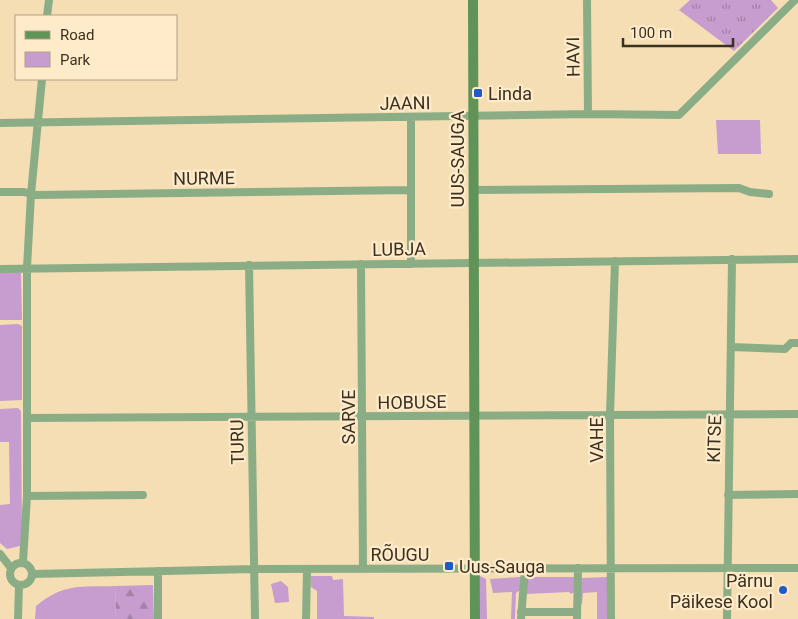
<svg xmlns="http://www.w3.org/2000/svg" width="798" height="619" viewBox="0 0 798 619" font-family="Roboto,sans-serif">
  <style>
    .green { fill: #c79cce }
    .forest { fill: url(#forest-firs) }
    .park { fill: url(#park-tufts) }
    .lines { fill: none; stroke-linecap: round; stroke-linejoin: round }
    .street { stroke: #8bad85; stroke-width: 8 }
    .secondary { stroke: #5f9358; stroke-width: 10 }
    .poi-dot { fill: #1f5ac7; stroke: #ffebca; stroke-width: 2 }
    .labels { text-anchor: middle; dominant-baseline: central; stroke-width: 4.5; stroke-linejoin: round; paint-order: stroke }
    .street-label { font-size: 18px; fill: #3a3121; stroke: #ffebca }
    .poi-label { font-size: 18px; fill: #3a3121; stroke: #ffebca; text-anchor: start }
  </style>
  <defs>
    <pattern id="forest-firs" width="22" height="20" patternUnits="userSpaceOnUse" patternTransform="scale(1.25)"><rect width="22" height="20" fill="#c79cce"/><path d="M5 1l3.5 6h-7zM16 11l3.5 6h-7z" fill="#a380a7"/></pattern>
    <pattern id="park-tufts" width="24" height="20" patternUnits="userSpaceOnUse" patternTransform="scale(1.25)"><rect width="24" height="20" fill="#c79cce"/><path d="M3 7l-1-3M5 7V3M7 7l1-3M15 17l-1-3M17 17v-4M19 17l1-3" fill="none" stroke="#a380a7"/></pattern>
  </defs>
  <rect width="100%" height="100%" fill="#f5deb4"/>
  <path class="green" d="M716,120H760L761,154H718Z
    M18,270L21,273L22,320H0V272Z
    M18,324L22,326V400L0,401V325Z
    M18,408L21,411L22,533L20,546L7,549L0,543V505L10,504L9,442H0V409Z
    M310,576H332L333,580L343,579L344,616L374,617V619H317V591L311,587Z
    M480,576L486,579L487,619H480Z
    M521,577L520,590L516,593L515,619H511L512,592L493,593L490,579Z
    M527,577H576V591L571,594L569,592L526,594Z
    M608,577V619H597V592L583,593L582,604H580L581,578Z
    M281,581L288,587L289,602L275,603L271,584Z
    M115,586L116,619H35L36,606C64,583 81,587 115,586Z"/>
  <path class="forest" d="M153,585L154,619H116L115,586Z"/>
  <path class="park" d="M690,0H771L778,8L734,51L679,10Z"/>
  <g class="lines">
    <path class="street" d="M587,0L588,114
      M47,16L49,0
      M411,118V264
      M0,123L588,114L679,115L795,0
      M473,190L739,188L750,192L769,194
      M0,192H24L35,195L410,190
      M361,264L363,569
      M249,265L255,619
      M0,269L798,259
      M732,347L785,349L791,343H798
      M27,418L798,414
      M728,495L798,494
      M27,496L143,495
      M0,554L11,568
      M23,562L27,496V268L31,194L42,79
      M10 574a11 11 0 1 1 22 0a11 11 0 1 1-22 0Z
      M33,574L254,569L798,568
      M521,612H577
      M18,619L19,585
      M158,619V571
      M306,619L307,569
      M521,619L525,568
      M577,619L578,568
      M611,619L610,415L615,261
      M727,619L732,259"/>
    <path class="secondary" d="M473,0L475,619"/>
  </g>
  <g class="poi-dot">
    <rect x="473" y="88" width="10" height="10" rx="2.5"/>
    <rect x="444" y="561" width="10" height="10" rx="2.5"/>
    <circle cx="783" cy="590" r="5"/>
  </g>
  <g class="labels">
    <g class="street-label">
      <text transform="translate(573 57) rotate(-91)">HAVI</text>
      <text transform="translate(405 103) rotate(-1)">JAANI</text>
      <text transform="translate(457 159) rotate(-90)">UUS-SAUGA</text>
      <text transform="translate(204 178) rotate(-1)">NURME</text>
      <text transform="translate(399 249) rotate(-1)">LUBJA</text>
      <text transform="translate(412 402) rotate(-1)">HOBUSE</text>
      <text transform="translate(348 417) rotate(-90)">SARVE</text>
      <text transform="translate(714 439) rotate(-88)">KITSE</text>
      <text transform="translate(596 440) rotate(-90)">VAHE</text>
      <text transform="translate(237 442) rotate(-91)">TURU</text>
      <text x="400" y="554">RÕUGU</text>
    </g>
    <g class="poi-label">
      <text x="488" y="93">Linda</text>
      <text x="459" y="566">Uus-Sauga</text>
      <text x="773" y="580" text-anchor="end">Pärnu<tspan x="773" dy="21">Päikese Kool</tspan></text>
    </g>
  </g>
  <rect x="15" y="15" width="162" height="65" fill="#ffebca" stroke="#b0a186"/>
  <rect x="25" y="31" width="25" height="8" fill="#5f9358" stroke="#b0a186"/>
  <text x="60" y="40" font-size="15" fill="#3a3121">Road</text>
  <rect x="25" y="52" width="25" height="15" fill="#c79cce" stroke="#b0a186"/>
  <text x="60" y="65" font-size="15" fill="#3a3121">Park</text>
  <path d="M623 38v8h110v-8" fill="none" stroke="#3a3121" stroke-width="2.5"/>
  <text x="630" y="38" font-size="15" fill="#3a3121" stroke="#ffebca" stroke-width="4" paint-order="stroke">100 m</text>
</svg>
